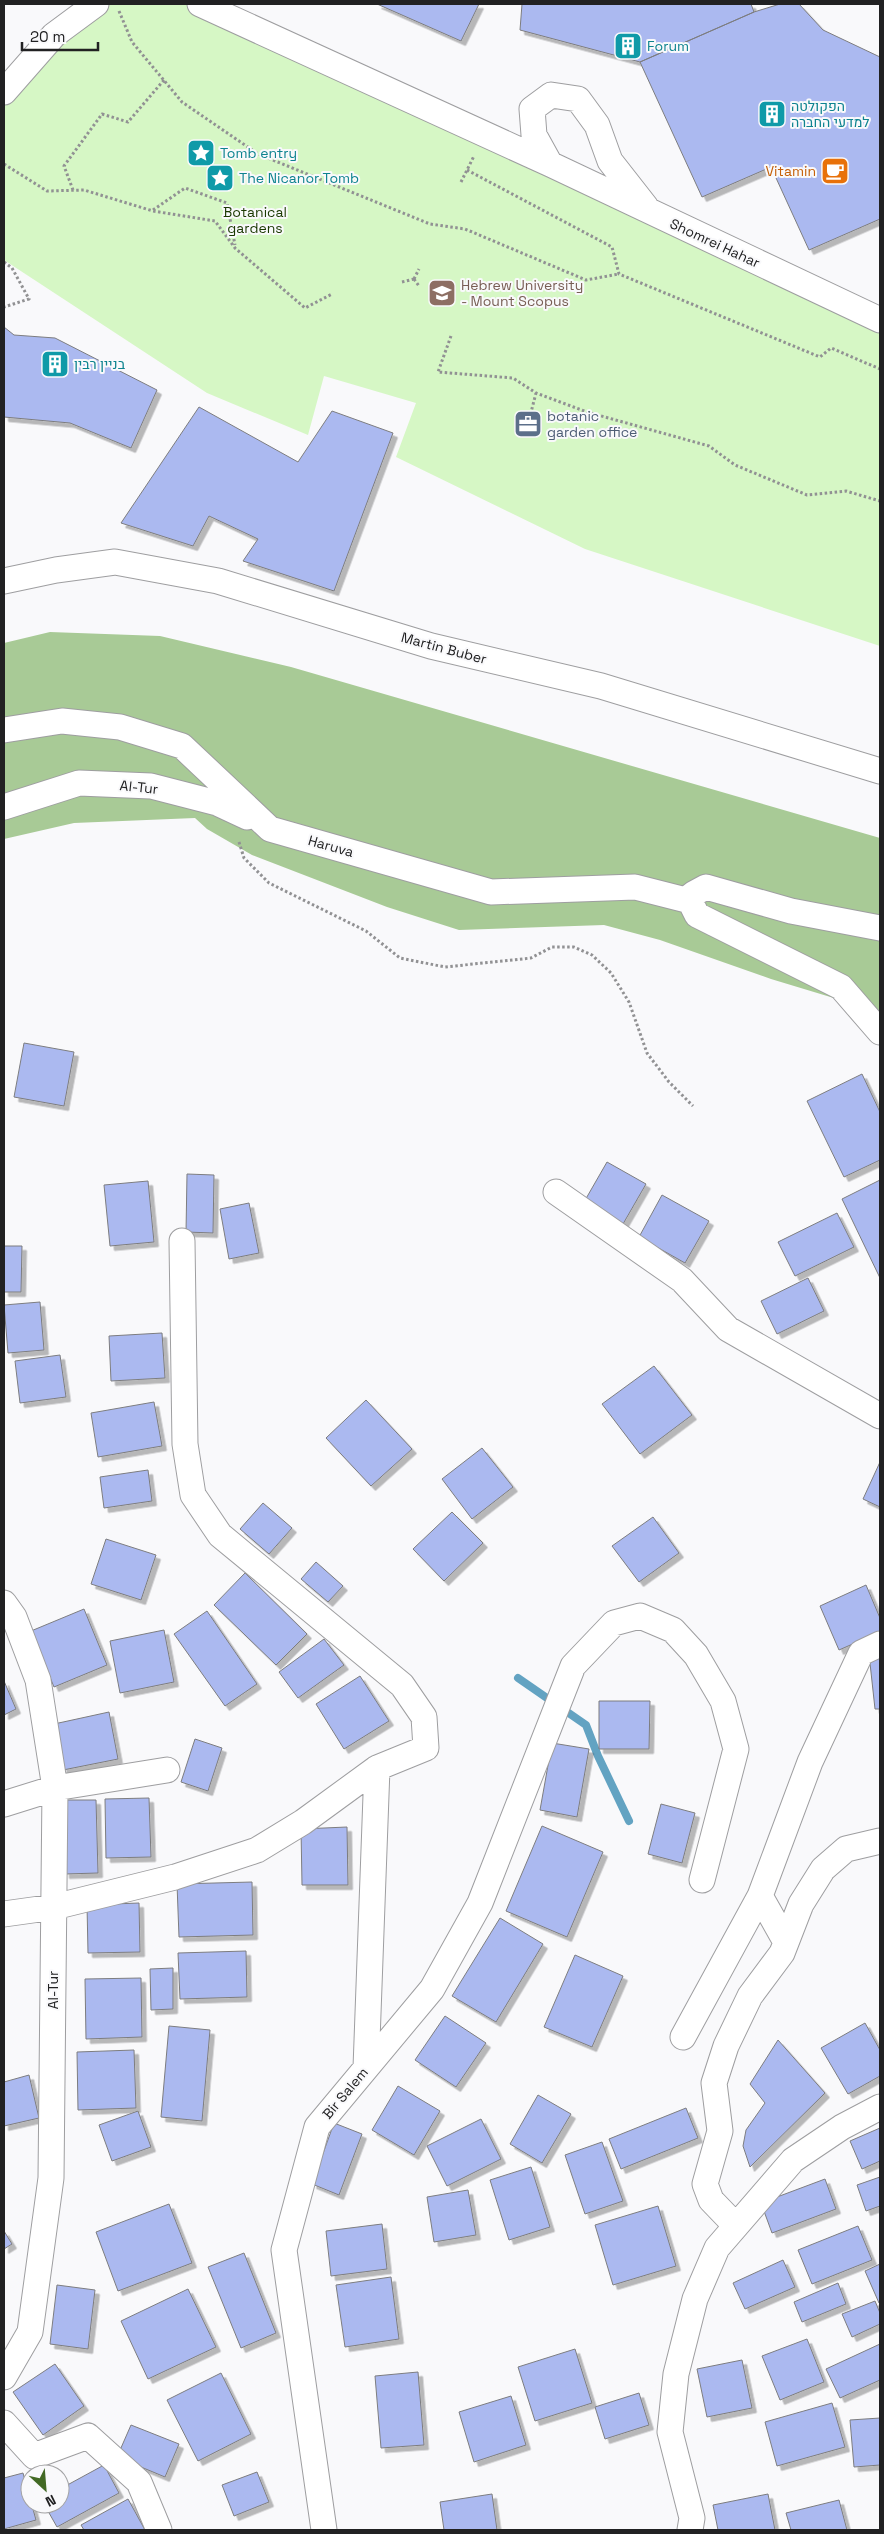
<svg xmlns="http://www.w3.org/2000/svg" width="884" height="2534" viewBox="0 0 884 2534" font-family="'Space Grotesk',Heebo,sans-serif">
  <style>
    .green { fill: #d6f7c5 }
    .forest { fill: #a8ca96 }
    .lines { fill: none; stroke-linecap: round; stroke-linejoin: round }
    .stream { stroke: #63a3c2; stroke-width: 8 }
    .building { fill: #abb9f0; stroke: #7d7d7f; filter: url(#shadow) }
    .minor-casing { stroke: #9e9ea0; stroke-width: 27 }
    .path { stroke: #919193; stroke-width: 3; stroke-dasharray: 2.5 2.5; stroke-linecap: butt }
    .minor { stroke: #fff; stroke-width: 25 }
    .labels { text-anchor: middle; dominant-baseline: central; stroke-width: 4; stroke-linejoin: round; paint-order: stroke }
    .culture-label { font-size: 14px; fill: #0d838f; stroke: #f9f9fb; text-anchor: start }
    .food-label { font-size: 14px; fill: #c56008; stroke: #f9f9fb; text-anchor: end }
    .park-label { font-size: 14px; fill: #1b3902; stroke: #f9f9fb }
    .street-label { font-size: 14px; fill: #212122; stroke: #f9f9fb }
    .education-label { font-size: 14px; fill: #785e54; stroke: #f9f9fb; text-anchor: start }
    .service-label { font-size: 14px; fill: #4e5e75; stroke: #f9f9fb; text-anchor: start }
  </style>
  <defs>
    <filter id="shadow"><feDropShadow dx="4.5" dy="4.5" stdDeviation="0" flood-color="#0004"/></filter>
  </defs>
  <rect width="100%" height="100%" fill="#f9f9fb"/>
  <path class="green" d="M98,4H196L880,326V646L585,549L396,457L416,403L324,376L308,435L207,393L4,260V93Z"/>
  <path class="forest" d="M50,632L160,636L291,667L880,838V1012L771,979L660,940L604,925L459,930L387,907L252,855L207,829L195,818L74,823L4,839V643Z"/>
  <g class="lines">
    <path class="stream" d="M518,1678L586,1725L598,1756L629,1821"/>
  </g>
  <path class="building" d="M377,4H479L461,41Z
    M522,4H751L754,12L640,62L520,30Z
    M780,4H799L823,30L880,57V219L809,250L771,167L702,197L640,62L754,12Z
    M4,327L14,335L55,338L157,390L131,448L70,423L4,417Z
    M199,407L298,462L332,411L393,433L334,591L243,561L258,539L209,516L193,546L121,523Z
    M24,1043L74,1052L64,1106L14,1097Z
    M862,1074L880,1112V1160L844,1177L807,1101Z
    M607,1162L646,1184L623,1224L584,1202Z
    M187,1174L214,1175L213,1233L186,1232Z
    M880,1180V1278L842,1199Z
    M148,1181L154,1242L110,1246L104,1185Z
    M662,1195L709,1221L685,1263L639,1237Z
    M249,1203L259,1253L229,1259L220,1209Z
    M837,1213L854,1247L795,1276L778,1242Z
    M4,1246H22L21,1292H4Z
    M808,1278L824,1311L777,1334L761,1301Z
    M40,1302L44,1350L8,1353L4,1305Z
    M162,1333L165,1378L111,1381L109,1336Z
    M60,1355L66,1397L20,1403L15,1361Z
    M654,1366L692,1415L640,1454L602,1404Z
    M366,1400L412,1449L371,1486L326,1438Z
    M154,1402L162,1446L98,1457L91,1413Z
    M482,1448L513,1487L472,1519L442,1479Z
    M880,1462V1507L863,1499Z
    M148,1470L152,1501L104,1508L100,1477Z
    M263,1503L292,1528L269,1554L240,1529Z
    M452,1512L483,1543L444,1581L413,1549Z
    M653,1517L679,1553L639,1582L612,1546Z
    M106,1539L156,1555L141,1600L91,1584Z
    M316,1562L343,1586L328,1602L301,1579Z
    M245,1573L307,1634L276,1665L214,1605Z
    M866,1585L880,1618V1632L839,1650L820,1606Z
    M84,1609L107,1665L54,1687L31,1631Z
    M207,1611L257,1684L225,1706L174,1634Z
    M164,1630L174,1682L120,1693L110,1641Z
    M324,1639L344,1665L298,1698L279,1672Z
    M880,1653V1709H875L869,1654Z
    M360,1676L389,1721L344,1749L316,1704Z
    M4,1681L16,1709L4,1715Z
    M599,1701H650L649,1749H599Z
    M109,1712L118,1759L63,1770L54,1724Z
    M195,1739L222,1748L208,1791L181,1782Z
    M552,1743L589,1749L577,1817L540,1810Z
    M149,1798L151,1857L106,1858L105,1799Z
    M63,1800H96L98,1873L65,1874Z
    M661,1804L695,1813L682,1863L648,1854Z
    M542,1826L603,1852L567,1937L506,1911Z
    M347,1827L348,1885H302L301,1829Z
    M252,1882L253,1935L179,1937L177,1884Z
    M139,1903L140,1952L88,1953L87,1905Z
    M500,1918L543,1944L496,2022L452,1996Z
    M246,1951L247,1997L180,1999L178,1953Z
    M575,1955L623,1976L592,2047L544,2027Z
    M173,1968V2009L151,2010L150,1969Z
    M141,1978L142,2037L86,2039L85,1979Z
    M445,2016L486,2043L456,2087L415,2060Z
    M865,2023L880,2050V2076L848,2094L821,2048Z
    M169,2026L210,2030L202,2121L161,2117Z
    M778,2040L825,2093L750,2167L743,2146L746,2130L765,2103L750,2084Z
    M134,2050L136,2108L78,2110L77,2052Z
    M29,2075L39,2118L4,2126V2082Z
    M398,2086L440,2111L414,2155L372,2130Z
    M538,2095L571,2114L542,2163L510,2144Z
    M686,2108L698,2138L621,2169L609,2139Z
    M138,2111L151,2147L112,2161L99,2125Z
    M481,2119L501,2159L447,2186L427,2146Z
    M334,2123L362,2134L339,2195L312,2184Z
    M880,2128V2161L862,2169L850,2141Z
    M602,2142L623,2201L585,2214L565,2155Z
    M531,2167L550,2227L509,2240L490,2180Z
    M880,2177V2206L866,2211L857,2185Z
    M825,2179L836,2209L772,2233L761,2203Z
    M468,2190L476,2235L434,2242L427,2197Z
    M169,2204L192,2263L118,2291L96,2232Z
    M658,2206L676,2266L613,2285L595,2225Z
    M382,2224L387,2269L331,2276L326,2231Z
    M858,2226L872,2260L812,2284L798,2250Z
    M4,2231L12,2244L4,2249Z
    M244,2253L276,2333L241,2348L208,2267Z
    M783,2260L795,2287L745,2309L733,2283Z
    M880,2264V2303H879L865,2271Z
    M391,2277L399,2339L345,2347L336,2285Z
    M838,2283L846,2304L802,2322L794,2302Z
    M57,2285L95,2290L88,2349L50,2344Z
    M188,2289L216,2347L148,2379L121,2321Z
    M875,2301L880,2313V2324L852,2337L842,2314Z
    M807,2339L824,2382L780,2400L762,2356Z
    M880,2344V2380L840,2398L826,2369Z
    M575,2349L592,2403L535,2421L518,2367Z
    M742,2360L752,2408L707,2417L697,2369Z
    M55,2364L84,2406L43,2435L13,2392Z
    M418,2372L424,2445L381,2448L375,2376Z
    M221,2373L251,2434L198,2461L167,2400Z
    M639,2393L649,2425L605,2439L595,2407Z
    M511,2396L526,2445L474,2462L459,2412Z
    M832,2403L845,2447L777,2466L765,2422Z
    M880,2418V2465L854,2467L850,2420Z
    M131,2425L179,2444L165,2477L117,2457Z
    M104,2465L119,2493L57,2527L44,2504H60V2489Z
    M257,2472L269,2502L234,2516L222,2485Z
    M23,2473L36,2520L4,2529V2478Z
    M492,2494L497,2530H444L440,2502Z
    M768,2494L775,2530H718L713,2505Z
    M128,2499L145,2530H84L81,2525Z
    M839,2500L847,2530H791L786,2513Z"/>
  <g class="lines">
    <defs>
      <path id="minor" d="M200,4L550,164L880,320
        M4,92L54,35L96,4
        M550,164L534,135L532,109L551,95L578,99L597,125L610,161L646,207
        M4,581L56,570L115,562L218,581L431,646L601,686L880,771
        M4,730L62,721L120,727L182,746L270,829L491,892L635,887L690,901
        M4,807L79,783L151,786L217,803L247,817
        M880,928L791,911L706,887L693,894L690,901L697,915L841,987L880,1032
        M556,1192L682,1280L728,1329L880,1416
        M182,1241L185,1444L193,1495L220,1535L402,1685L424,1717L426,1748L377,1768L366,2068
        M4,1603L14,1617L38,1680L55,1788L51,2178L30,2332L4,2377
        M4,1804L55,1788L167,1770
        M4,1914L54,1907L175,1877L257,1850L303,1822L377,1768
        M786,1942L760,1896L810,1762L861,1653L880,1644
        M683,2037L760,1896
        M736,2226L711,2200L705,2184L720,2131L714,2083L726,2046L750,1996L782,1953L801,1904L823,1869L846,1849L880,1841
        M4,2423L34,2456L88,2436L139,2482L159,2530
        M324,2530L284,2250L317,2127L432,1989L480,1903L573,1666L614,1623L640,1616L673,1630L696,1655L723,1701L736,1749L702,1880
        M690,2530L692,2518L670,2432L676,2374L695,2299L717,2248L793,2160L842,2127L880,2107"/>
    </defs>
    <use href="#minor" class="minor-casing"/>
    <path class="path" d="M119,11L132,42L182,102L258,154L430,224L465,229L586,280L619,274
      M4,164L47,191L84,190L153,211L215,221L235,248L305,308L332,294
      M467,170L612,247L619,274L820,357L831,348L880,369
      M461,182L474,156
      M73,190L64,166L102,114L128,122L164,80
      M153,210L185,188L227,203L235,245
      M4,262L12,268L29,299L4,307
      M414,279L419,269
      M414,279L419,286
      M402,282L414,279
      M451,336L438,372L513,378L536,393L587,412L709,446L735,465L807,495L846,491L880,501
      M528,424L536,393
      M239,842L244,858L269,883L366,931L400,958L445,967L531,958L552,947H574L592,955L611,973L629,1002L647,1053L669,1082L693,1106"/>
    <use href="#minor" class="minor"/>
  </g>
  <defs>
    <symbol id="building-square" viewBox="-11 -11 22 22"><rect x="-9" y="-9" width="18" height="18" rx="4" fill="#0f9aa8" stroke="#f9f9fb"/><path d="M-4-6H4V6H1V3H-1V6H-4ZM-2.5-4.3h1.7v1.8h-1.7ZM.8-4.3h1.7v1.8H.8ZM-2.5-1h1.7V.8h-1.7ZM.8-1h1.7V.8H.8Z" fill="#fff"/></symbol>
    <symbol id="sight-square" viewBox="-11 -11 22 22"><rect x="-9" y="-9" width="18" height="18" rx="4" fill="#0f9aa8" stroke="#f9f9fb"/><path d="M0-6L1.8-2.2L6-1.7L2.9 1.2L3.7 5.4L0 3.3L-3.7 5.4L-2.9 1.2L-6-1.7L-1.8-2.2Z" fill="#fff"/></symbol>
    <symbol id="cafe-square" viewBox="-11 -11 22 22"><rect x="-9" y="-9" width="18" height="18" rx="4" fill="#e8710a" stroke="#f9f9fb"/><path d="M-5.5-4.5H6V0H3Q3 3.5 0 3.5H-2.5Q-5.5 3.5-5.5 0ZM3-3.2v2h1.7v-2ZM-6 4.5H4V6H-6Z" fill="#fff"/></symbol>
    <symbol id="university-square" viewBox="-11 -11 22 22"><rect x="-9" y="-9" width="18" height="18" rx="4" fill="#8d6e63" stroke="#f9f9fb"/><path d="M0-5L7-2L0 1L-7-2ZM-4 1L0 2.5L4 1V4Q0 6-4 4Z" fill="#fff"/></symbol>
    <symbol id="office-square" viewBox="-11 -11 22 22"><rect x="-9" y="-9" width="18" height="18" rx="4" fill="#5c6f8a" stroke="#f9f9fb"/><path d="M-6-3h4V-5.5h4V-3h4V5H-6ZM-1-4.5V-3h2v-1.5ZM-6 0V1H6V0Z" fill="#fff"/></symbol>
  </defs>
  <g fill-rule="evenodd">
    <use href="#building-square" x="612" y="30" width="32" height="32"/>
    <use href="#building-square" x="756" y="98" width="32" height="32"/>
    <use href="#sight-square" x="185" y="137" width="32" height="32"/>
    <use href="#cafe-square" x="819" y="155" width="32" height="32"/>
    <use href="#sight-square" x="204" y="162" width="32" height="32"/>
    <use href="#university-square" x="426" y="277" width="32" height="32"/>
    <use href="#building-square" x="39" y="348" width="32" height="32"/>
    <use href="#office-square" x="512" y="408" width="32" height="32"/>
  </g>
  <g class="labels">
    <g class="culture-label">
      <text x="647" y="46">Forum</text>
      <text x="791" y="106">הפקולטה<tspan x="791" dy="16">למדעי החברה</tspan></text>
      <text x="220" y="153">Tomb entry</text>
      <text x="239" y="178">The Nicanor Tomb</text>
      <text x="74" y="364">בניין רבין</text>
    </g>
    <g class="food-label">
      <text x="816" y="171">Vitamin</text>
    </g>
    <g class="park-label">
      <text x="255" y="212">Botanical<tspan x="255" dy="16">gardens</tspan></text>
    </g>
    <g class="street-label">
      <text transform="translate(715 243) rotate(25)">Shomrei Hahar</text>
      <text transform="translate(444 648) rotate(15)">Martin Buber</text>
      <text transform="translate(139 787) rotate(6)">Al-Tur</text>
      <text transform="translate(331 846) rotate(16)">Haruva</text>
      <text transform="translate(53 1990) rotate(-90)">Al-Tur</text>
      <text transform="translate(345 2093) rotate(-50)">Bir Salem</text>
    </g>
    <g class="education-label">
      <text x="461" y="285">Hebrew University<tspan x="461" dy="16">- Mount Scopus</tspan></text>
    </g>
    <g class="service-label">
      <text x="547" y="416">botanic<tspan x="547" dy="16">garden office</tspan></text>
    </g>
  </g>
  <rect width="884" height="2534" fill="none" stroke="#212122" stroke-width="10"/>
  <g transform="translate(45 2489) rotate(154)"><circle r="24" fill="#f9f9fb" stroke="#a3a3a4"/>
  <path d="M0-4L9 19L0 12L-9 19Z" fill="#426924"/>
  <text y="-8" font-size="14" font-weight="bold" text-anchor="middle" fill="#212122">N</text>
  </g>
  <path d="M22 42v8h76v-8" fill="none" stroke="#212122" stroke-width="2.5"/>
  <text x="30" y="42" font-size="15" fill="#212122" stroke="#f9f9fb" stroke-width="4" paint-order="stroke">20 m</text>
</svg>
